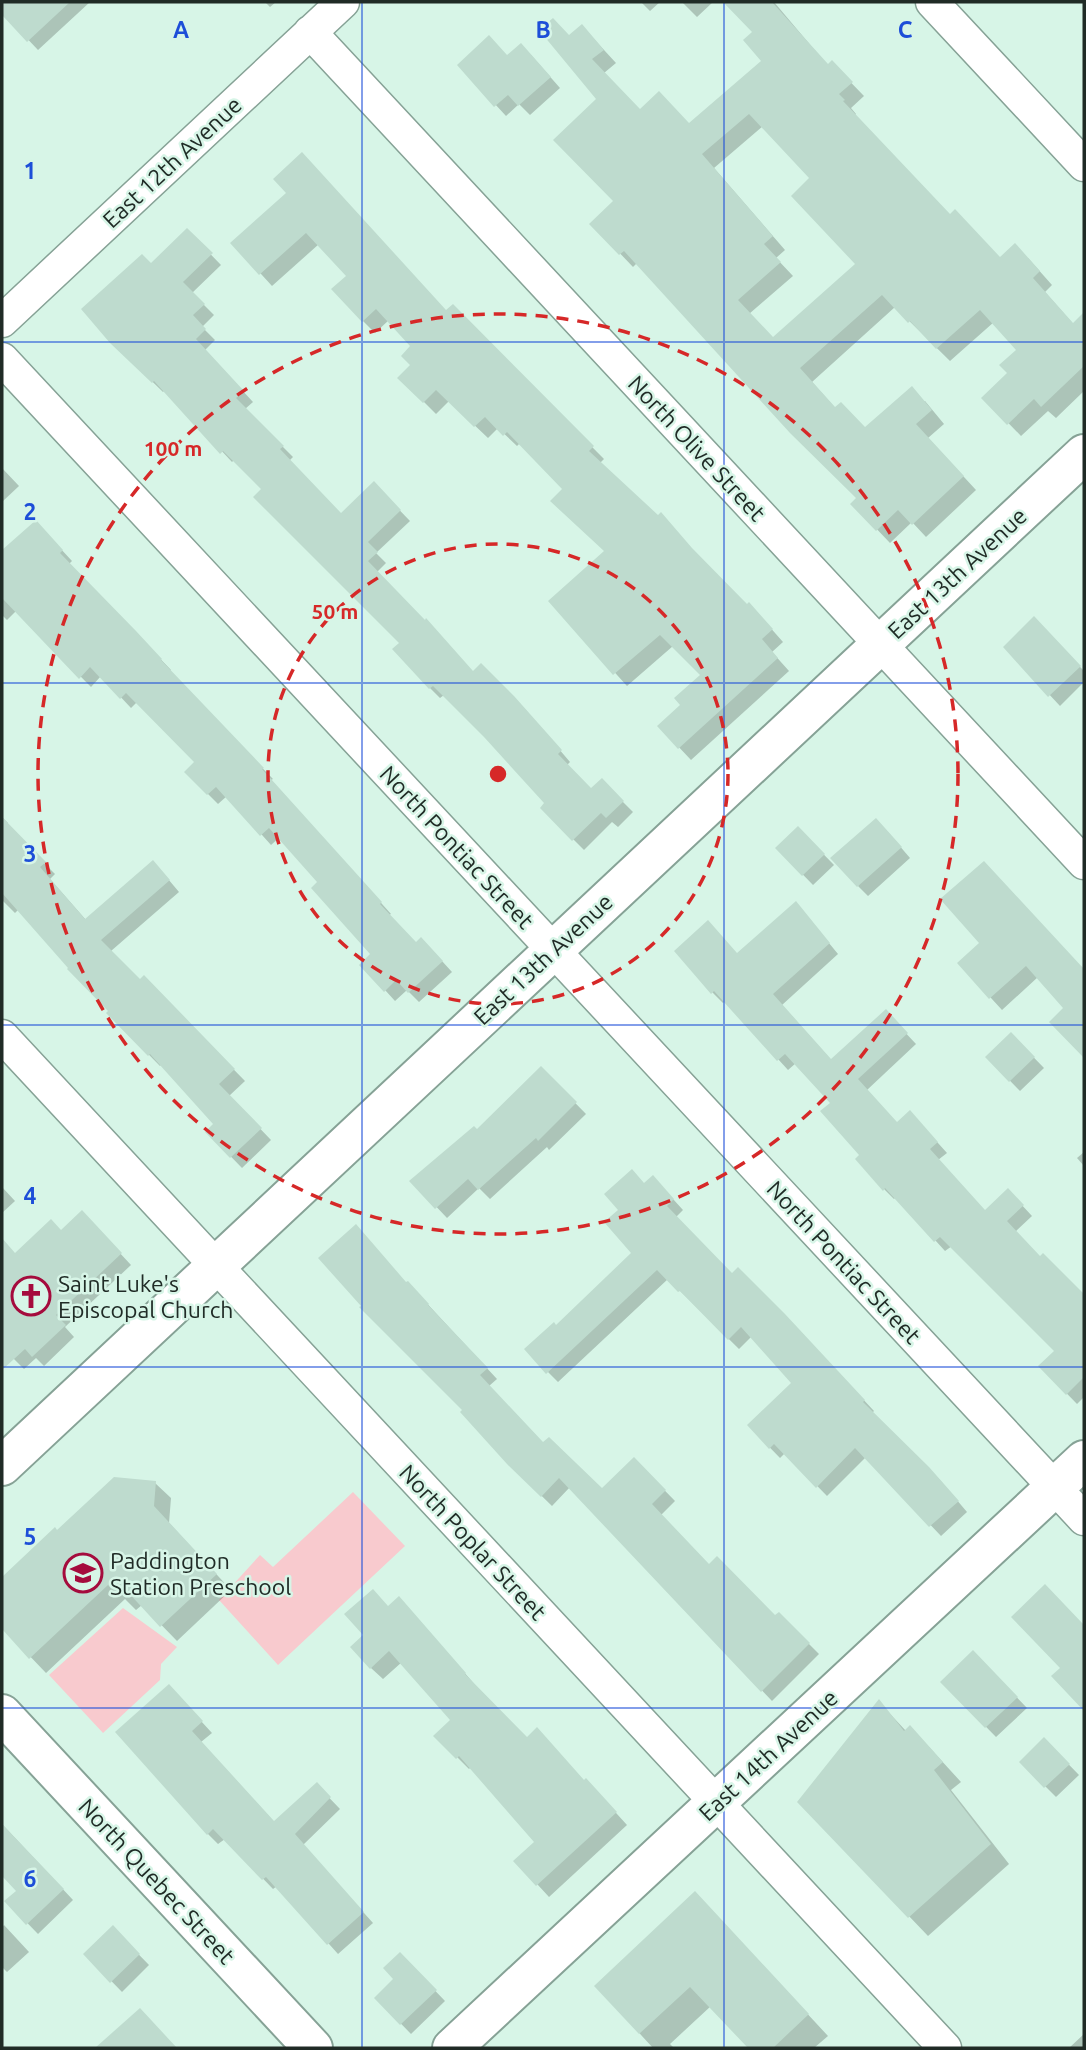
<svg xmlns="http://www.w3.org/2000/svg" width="1086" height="2050" viewBox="0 0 1086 2050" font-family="Ubuntu,sans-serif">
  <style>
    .green { fill: #f8cace }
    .shadow { fill: #0003; fill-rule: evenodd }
    .building { fill: #bedbce; fill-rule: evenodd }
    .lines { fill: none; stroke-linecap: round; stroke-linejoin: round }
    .minor-casing { stroke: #86a296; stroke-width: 35 }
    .major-casing { stroke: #86a296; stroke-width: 42 }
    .minor { stroke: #fff; stroke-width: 32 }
    .major { stroke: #fff; stroke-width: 38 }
    .grid { fill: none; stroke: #1d4ed8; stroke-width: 2; stroke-opacity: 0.55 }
    .ring { fill: none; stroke: #d62828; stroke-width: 3.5; stroke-dasharray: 12 9 }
    .labels { text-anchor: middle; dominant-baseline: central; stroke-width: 5; stroke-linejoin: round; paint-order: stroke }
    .street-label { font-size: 23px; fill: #202b26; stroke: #d7f5e7 }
    .poi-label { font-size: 23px; fill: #202b26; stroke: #d7f5e7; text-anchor: start }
    .grid-label { font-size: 23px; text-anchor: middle; font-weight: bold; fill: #1d4ed8; stroke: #d7f5e7; stroke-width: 5; stroke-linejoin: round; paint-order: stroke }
    .centre { fill: #d62828; stroke: #d7f5e7; stroke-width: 3.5 }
    .ring-label { font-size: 21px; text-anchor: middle; font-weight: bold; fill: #d62828; stroke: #d7f5e7; stroke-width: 5; stroke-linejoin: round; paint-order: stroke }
  </style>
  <rect width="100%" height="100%" fill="#d7f5e7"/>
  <path class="green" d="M353,1492L405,1546L278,1665L219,1600L260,1555L273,1567Z
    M123,1608L177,1647L161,1664L160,1680L103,1733L49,1675Z"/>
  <path class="shadow" d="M2,2H90L38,50L2,12Z
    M265,2H276L270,7Z
    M641,2H660L650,11Z
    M682,2H713L697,17Z
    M725,2H774L828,66L832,63L864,96L851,108L856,114L855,115L950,216L1000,259L1028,258L1052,285L1045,292L1074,325L1076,323L1084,331V391L1056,418L1048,411L1021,436L984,398L1009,373L1018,350L994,322L950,361L895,307L812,382L836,409L865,429L925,401L944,424L928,438L976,490L926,537L912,522L890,543L853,504L858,498L637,263L633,267L592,224L616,201L582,26L616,63L604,73L640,111L689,125L764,61L755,32ZM763,126L812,178L857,264L773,339L749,314L793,276L776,258L785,250L714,168Z
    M531,55L560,88L530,115L519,104L506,116L459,65Z
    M289,193L447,312L453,307L604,459L600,463L704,562L747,607L761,617L783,642L772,652L789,671L691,760L659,726L682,705L702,675L673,646L627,686L550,601L606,551L564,489L520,443L517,446L498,428L488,438L449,401L436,414L400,378L413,365L412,346L389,320L375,333L363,321L349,276L319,244L272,286L233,243Z
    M187,230L221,265L192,293L214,315L202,327L215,340L205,350L253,402L245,409L293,457L289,461L341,516L384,494L410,521L376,553L386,563L377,572L473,673L524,708L570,762L567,765L591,791L602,781L633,812L618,827L612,822L584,850L542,808L547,803L487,737L444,695L440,698L430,688L401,643L264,490L234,460L232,462L165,390L163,392L123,353L152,265Z
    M2,468L19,486L2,502Z
    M36,522L72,561L68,565L146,644L171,670L169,672L273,779L271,780L391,914L389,915L416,944L431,949L452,972L419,1002L407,990L395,1001L385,990L373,954L319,883L280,837L271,845L227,796L218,804L186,772L197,762L137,702L131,708L101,676L91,687L16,611L7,620L2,615V553Z
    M1034,619L1084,671V682L1060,706L1005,647Z
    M2,817L8,823L6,825L55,874L50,879L86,920L163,873L179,892L111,951L140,982L144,978L245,1081L229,1096L271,1140L242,1168L207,1132L216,1124L162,1064L160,1066L108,1013L111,1011L19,909L15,913L2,900Z
    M798,828L834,865L813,885L777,848Z
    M886,830L910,858L868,896L858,886Z
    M996,875L1084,971V1056L1051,1022L1066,1008L1038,977L1002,1010L959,963L981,943Z
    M796,903L838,954L782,1005L832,1061L886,1012L916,1044L867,1090L897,1124L920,1123L947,1153L938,1160L985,1212L1008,1190L1032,1216L1015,1232L1084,1301V1397L1077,1404L1040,1366L1056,1351L952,1246L945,1251L896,1197L894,1199L884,1189L832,1103L796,1063L788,1070L725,1001L723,1003L713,993L676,952L737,954Z
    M1011,1034L1044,1068L1020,1091L987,1057Z
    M541,1068L586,1114L549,1150L547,1147L490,1199L479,1188L447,1218L412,1181L477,1131Z
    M1084,1152V1166L1077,1158Z
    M645,1185L663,1188L683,1210L676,1217L732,1275L795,1326L874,1411L872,1413L939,1479L967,1512L941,1536L866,1457L827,1496L785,1453L780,1458L749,1426L793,1383L752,1336L739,1349L668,1279L558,1382L548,1372L556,1327L633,1253Z
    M2,1187L15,1201L2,1213Z
    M92,1223L131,1265L65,1327L74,1337L44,1366L36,1358L24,1369L10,1355L2,1363V1240L16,1255L61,1232Z
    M408,1283L497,1379L489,1386L544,1444L602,1490L634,1459L675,1501L661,1515L709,1566L775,1618L779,1614L819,1654L772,1701L570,1487L552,1506L508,1463L464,1410Z
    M155,1483L171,1498L169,1523L231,1590L177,1641L142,1605L136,1610L125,1599L46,1673L2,1627V1579L55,1530L57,1532Z
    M388,1608L410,1610L476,1686L527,1739L597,1792L627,1825L549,1897L516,1861L536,1842L471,1767L469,1769L436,1736L452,1720L402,1662L383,1679L371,1668Z
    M973,1652L1027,1708L996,1737L942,1682Z
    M179,1697L212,1733L201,1742L275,1823L316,1784L340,1809L303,1845L373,1923L338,1954L277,1886L273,1889L225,1839L218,1844L208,1834L118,1732Z
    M879,1702L906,1731L929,1747L961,1782L951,1790L1009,1864L928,1936L799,1801Z
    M1044,1739L1079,1775L1056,1797L1021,1762Z
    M2,1824L73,1900L38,1934L7,1902L18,1891L2,1874Z
    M715,1914L828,2036L814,2048H750L711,2006L670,2044L674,2048H653L596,1986Z
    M4,1925L29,1952L7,1972L2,1967V1928Z
    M113,1928L149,1965L122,1992L85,1954Z
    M400,1954L445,2001L411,2034L376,1998L395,1979Z
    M1084,2034V2048H1069Z"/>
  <path class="building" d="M2,2H70L27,42L2,15Z
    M723,2H772L828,64L832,60L853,82L839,94L845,100L843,101L950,214L955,209L1000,257L1015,243L1040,271L1033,278L1073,323L1084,312V366L1041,407L1034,399L1007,425L981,398L1007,373L999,365L1016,350L980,310L936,349L910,321L908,323L882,295L800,368L835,407L841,402L865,427L912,386L932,410L916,424L964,476L912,525L898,510L876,531L850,504L856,498L790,433L624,251L619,255L589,224L613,201L553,140L596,99L539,30L553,18L569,35L582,24L604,50L592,59L640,109L659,91L689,123L761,61L743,40L752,32ZM749,114L809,178L791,196L855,264L773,337L738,300L781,262L764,244L773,236L702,154Z
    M489,35L507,55L521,43L551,77L518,106L508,95L494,107L457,65Z
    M302,152L446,310L453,304L594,446L589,451L658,515L661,512L692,548L747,604L749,602L773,629L762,639L778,658L678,749L657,726L680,705L674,698L700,675L660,635L613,675L548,601L604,551L550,501L562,489L507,432L503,436L485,417L474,427L436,390L423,403L397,378L410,365L401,356L410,346L376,309L362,322L331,289L346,276L306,233L259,275L230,243L286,193L273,179Z
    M187,228L213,253L183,282L205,304L193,315L206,329L196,339L244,391L236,398L284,446L280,449L341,513L374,481L401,510L368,542L378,552L368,561L425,620L426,618L473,671L481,663L514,696L562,750L558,754L591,788L602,778L624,801L606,818L601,813L572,841L540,808L544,803L484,737L433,686L429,689L392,649L399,643L253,497L261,489L223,451L220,454L154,381L152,383L110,343L81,309L142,254L151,263Z
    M36,520L63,550L60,553L136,631L162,659L161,660L264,768L262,769L382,902L380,904L416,942L421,937L443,961L408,993L396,980L384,992L359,965L370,954L311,888L317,882L269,828L260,836L216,787L207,795L184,772L194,762L126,693L120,699L90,667L79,679L2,598V550Z
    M1034,616L1081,666L1048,697L1003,647Z
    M2,817L46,862L40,867L85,919L153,860L170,880L101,940L140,979L144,975L235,1069L219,1084L262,1128L230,1158L205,1132L213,1124L150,1054L148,1056L106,1013L108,1011L67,969L68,968L2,893Z
    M876,818L902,847L857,887L830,858Z
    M798,826L825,854L802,876L775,848Z
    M984,861L1084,969V1058L1049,1022L1063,1008L1026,966L989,999L957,963L979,943L940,899Z
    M796,901L830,943L773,994L831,1059L886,1009L908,1033L858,1079L897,1122L910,1110L938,1142L930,1149L985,1210L1008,1188L1024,1205L1007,1221L1040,1256L1043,1253L1084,1294V1377L1066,1395L1038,1366L1054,1351L940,1237L934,1242L885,1188L883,1191L855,1159L859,1155L820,1111L830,1103L785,1054L777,1061L714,991L711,994L674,951L708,920L737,953Z
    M1011,1032L1035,1057L1009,1082L985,1057Z
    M541,1066L577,1102L538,1141L536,1138L478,1190L468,1179L435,1209L409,1181L474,1126L477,1129Z
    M632,1169L644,1183L653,1175L674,1199L667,1206L732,1273L738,1267L785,1314L865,1400L863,1402L929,1467L959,1501L929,1527L855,1448L816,1488L774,1444L769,1449L747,1425L791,1383L741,1327L728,1340L680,1291L678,1292L657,1270L546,1374L524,1349L554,1322L556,1325L631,1253L604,1222L618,1210L604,1194Z
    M82,1210L122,1253L56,1315L66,1325L32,1357L25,1349L2,1370V1238L15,1253L51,1219L61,1230Z
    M356,1224L406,1282L408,1281L429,1304L428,1305L488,1368L480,1375L543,1442L549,1437L602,1488L634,1457L666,1490L652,1504L709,1564L717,1556L775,1615L779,1612L810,1643L761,1692L559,1478L541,1497L507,1464L460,1412L462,1410L359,1307L361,1306L318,1258Z
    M114,1477L156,1481L154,1506L217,1574L160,1627L126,1590L119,1596L108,1585L29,1659L2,1629V1577L55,1527L57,1530Z
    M1045,1584L1084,1625V1711L1051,1676L1060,1668L1011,1617Z
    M373,1589L388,1606L399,1596L466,1673L465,1674L527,1737L537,1727L584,1780L586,1778L617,1812L536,1886L513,1861L534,1842L459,1756L456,1759L433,1736L450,1720L389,1651L370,1669L350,1647L363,1635L344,1614Z
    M973,1650L1018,1697L985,1728L940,1682Z
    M169,1684L203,1721L192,1731L274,1821L317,1782L331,1797L295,1834L364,1912L327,1945L266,1877L262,1880L213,1829L207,1835L115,1732Z
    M879,1699L904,1731L910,1725L943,1762L934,1770L991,1844L908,1918L797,1802Z
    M1044,1737L1070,1764L1044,1788L1019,1762Z
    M2,1824L64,1889L26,1925L4,1901L16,1891L2,1876Z
    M695,1891L809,2014L773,2048H748L690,1987L639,2034L594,1986Z
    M113,1925L140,1954L110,1983L83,1954Z
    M400,1952L437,1990L400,2025L374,1998L393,1979L383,1968Z
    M140,2008L177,2048H95Z"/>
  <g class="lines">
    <defs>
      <path id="minor" d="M932,2L1084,165
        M310,32L1084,863
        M2,321L343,2
        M2,359L1084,1519
        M2,1036L945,2048"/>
      <path id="major" d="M2,1466L1084,454
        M2,1714L313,2048
        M452,2048L1084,1460"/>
    </defs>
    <use href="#minor" class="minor-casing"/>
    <use href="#major" class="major-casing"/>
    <use href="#minor" class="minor"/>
    <use href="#major" class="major"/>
  </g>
  <path class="grid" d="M362,2V2048M724,2V2048M2,342H1084M2,683H1084M2,1025H1084M2,1367H1084M2,1708H1084"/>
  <g class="ring">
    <circle cx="498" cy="774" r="230"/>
    <circle cx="498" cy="774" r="460"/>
  </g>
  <defs>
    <symbol id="church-ring" viewBox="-11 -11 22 22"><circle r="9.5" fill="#d7f5e7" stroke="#a50b3d" stroke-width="1.5"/><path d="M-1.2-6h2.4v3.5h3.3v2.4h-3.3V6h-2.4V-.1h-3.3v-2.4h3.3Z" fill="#a50b3d"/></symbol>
    <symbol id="school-ring" viewBox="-11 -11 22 22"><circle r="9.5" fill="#d7f5e7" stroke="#a50b3d" stroke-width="1.5"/><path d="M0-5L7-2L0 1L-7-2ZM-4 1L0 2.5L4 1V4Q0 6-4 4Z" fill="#a50b3d"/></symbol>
  </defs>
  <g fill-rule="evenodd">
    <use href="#church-ring" x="9" y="1274" width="44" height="44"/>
    <use href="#school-ring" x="61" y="1551" width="44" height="44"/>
  </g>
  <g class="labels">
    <g class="street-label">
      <text transform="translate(172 162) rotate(-43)">East 12th Avenue</text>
      <text transform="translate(697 448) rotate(47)">North Olive Street</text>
      <text transform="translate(957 573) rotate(-43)">East 13th Avenue</text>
      <text transform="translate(457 847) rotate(47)">North Pontiac Street</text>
      <text transform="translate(543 959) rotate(-43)">East 13th Avenue</text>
      <text transform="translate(844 1262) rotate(47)">North Pontiac Street</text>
      <text transform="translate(473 1542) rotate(47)">North Poplar Street</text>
      <text transform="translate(768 1755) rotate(-43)">East 14th Avenue</text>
      <text transform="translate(157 1881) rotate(47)">North Quebec Street</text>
    </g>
    <g class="poi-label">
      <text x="58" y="1283">Saint Luke's<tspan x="58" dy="26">Episcopal Church</tspan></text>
      <text x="110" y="1560">Paddington<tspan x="110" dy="26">Station Preschool</tspan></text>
    </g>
  </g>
  <g class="grid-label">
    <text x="181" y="38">A</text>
    <text x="543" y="38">B</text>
    <text x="905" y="38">C</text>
    <text x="30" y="179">1</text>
    <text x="30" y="520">2</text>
    <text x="30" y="862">3</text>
    <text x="30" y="1204">4</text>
    <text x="30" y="1545">5</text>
    <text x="30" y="1887">6</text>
  </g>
  <circle cx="498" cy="774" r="10" class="centre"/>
  <g class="ring-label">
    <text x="173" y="456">100 m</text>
    <text x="335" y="619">50 m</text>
  </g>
  <rect width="1086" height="2050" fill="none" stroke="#202b26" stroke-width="7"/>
</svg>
